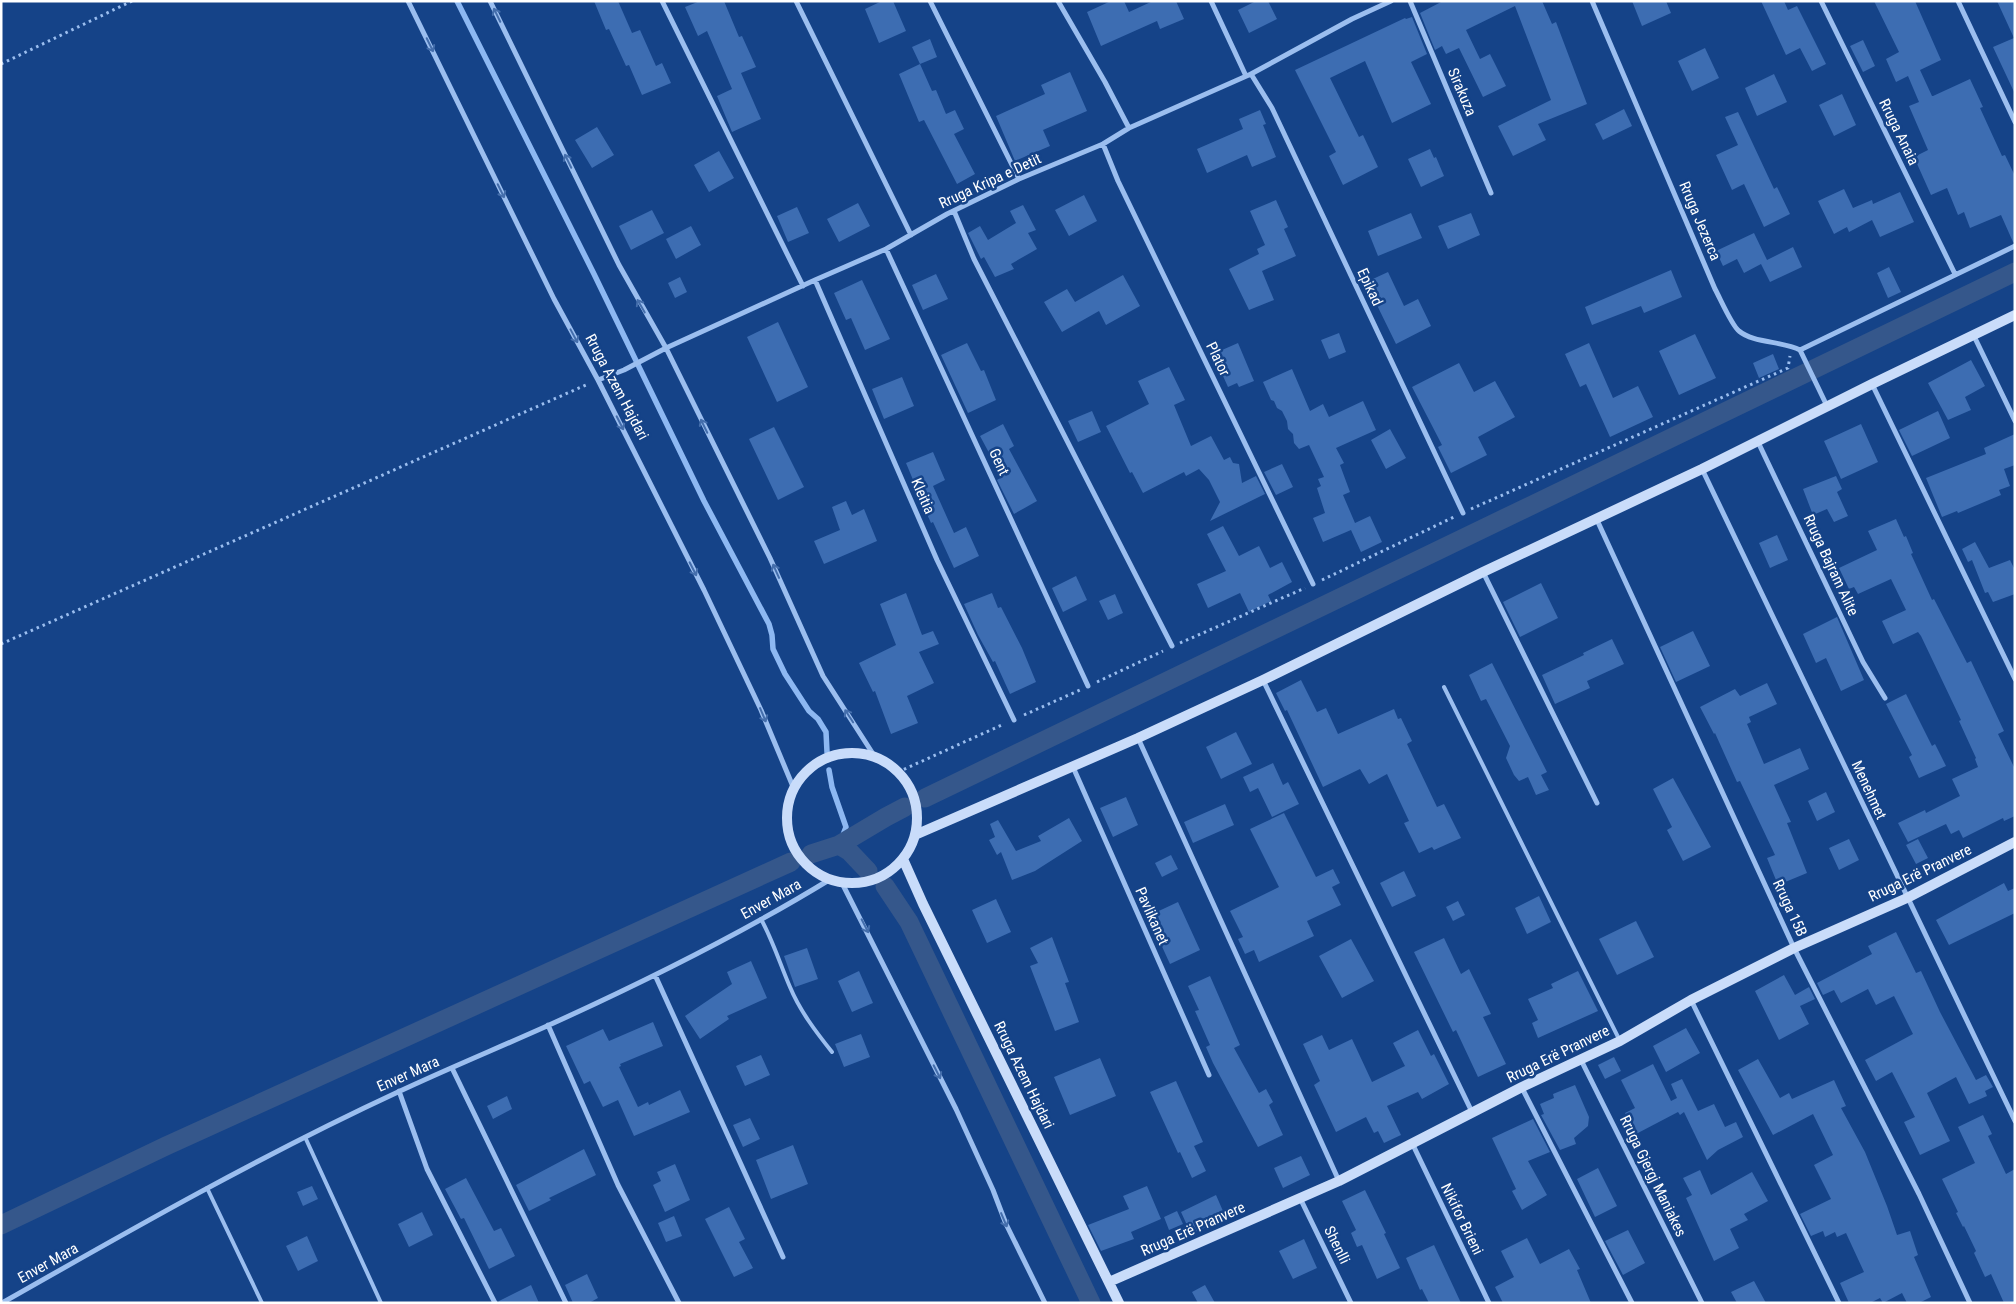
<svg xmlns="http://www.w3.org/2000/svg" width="2016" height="1304" viewBox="0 0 2016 1304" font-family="'Roboto Condensed',sans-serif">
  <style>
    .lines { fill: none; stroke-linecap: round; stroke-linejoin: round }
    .stream { stroke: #8db8f2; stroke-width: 5.5 }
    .canal { stroke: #35578b; stroke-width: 19 }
    .building { fill: #3d6db2 }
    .path { stroke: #9bbeef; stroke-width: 3; stroke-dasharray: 2.5 4; stroke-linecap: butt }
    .lane { stroke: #9bbeef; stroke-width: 4 }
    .street { stroke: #9bbeef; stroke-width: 5 }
    .secondary { stroke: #c9dcfa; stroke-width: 10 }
    .oneway { stroke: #446eac }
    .labels { text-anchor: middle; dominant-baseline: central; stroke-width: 5; stroke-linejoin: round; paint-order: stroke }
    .street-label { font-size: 15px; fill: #fff; stroke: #154388 }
  </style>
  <rect width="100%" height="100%" fill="#154388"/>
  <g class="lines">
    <path class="stream" d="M457,1L594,274L704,501L769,624L772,635L773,649L785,674L809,711L818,719L826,732L827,752
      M829,770L832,787L846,827L839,845"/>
    <path class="canal" d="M925,798L2015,272
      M839,845L849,851L868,871
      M811,854L839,845L886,817L905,807
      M885,886L909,922L1091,1303
      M1,1225L166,1146L791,862"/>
  </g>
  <path class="building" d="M594,1H618L632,33L640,30L656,66L662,63L671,83L642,95L629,65L626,66L609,29L606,30Z
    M700,1H724L739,37L742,36L756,67L741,73L761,119L732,132L717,96L732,89L707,31L698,36L685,7Z
    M882,1H893L906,31L879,43L865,9Z
    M1111,1H1124L1129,12L1153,1H1176L1184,19L1160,29L1157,21L1101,46L1087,12Z
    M1256,1H1268L1277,19L1249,33L1238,10Z
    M1443,1H1542L1552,24L1556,22L1587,104L1538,124L1546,140L1513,156L1498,126L1551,100L1515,6L1466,30L1480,59L1490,54L1506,86L1483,97L1459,48L1446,54L1442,46L1435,50L1420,13Z
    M1632,1H1666L1671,13L1642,26Z
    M1761,1H1784L1788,10L1797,6L1826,64L1812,71L1800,48L1786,55Z
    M1874,1H1915L1941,60L1920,70L1932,96H1933L1970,79L1983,107L1980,108L2002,156L2005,155L2015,176V242H2013L2001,215L1970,228L1964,212L1958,215L1947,188L1931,195L1914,157L1928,150L1909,106L1919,102L1908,76L1896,82L1886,59L1899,52Z
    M1997,1H2015V94L1993,47L2014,38Z
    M1412,17L1427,54L1411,62L1431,104L1392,123L1365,61L1330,78L1359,137L1363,135L1378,167L1343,185L1329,156L1336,152L1295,70L1405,18L1406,19Z
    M930,39L937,57L920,64L912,47Z
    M1863,40L1875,66L1863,72L1850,46Z
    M1705,48L1719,78L1692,91L1678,61Z
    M920,64L932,91L936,90L946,114L955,110L964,129L954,134L975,174L957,184L924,120L919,122L899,74Z
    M1070,72L1087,111L1043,130L1050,146L1015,161L996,116L1045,94L1041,85Z
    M1774,74L1787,102L1757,116L1745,88Z
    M1842,94L1856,125L1834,136L1819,105Z
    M1624,109L1632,126L1603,140L1595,124Z
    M1260,110L1266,124L1263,125L1276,157L1252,167L1247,155L1207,173L1197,149L1243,129L1239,119Z
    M1738,112L1774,189L1777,187L1790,214L1764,227L1744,184L1732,190L1716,155L1738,145L1725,117Z
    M597,127L614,155L592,168L575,140Z
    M1430,149L1434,158L1436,157L1444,176L1421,187L1408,159Z
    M719,151L734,178L709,192L694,165Z
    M1844,189L1853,208L1872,200L1873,204L1900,192L1914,222L1880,237L1872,220L1849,232L1847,227L1834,234L1818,201Z
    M1084,195L1097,221L1069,236L1055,210Z
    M1276,200L1288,227L1284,229L1296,256L1262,271L1274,300L1249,310L1229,269L1259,254L1257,249L1265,245L1250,211Z
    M858,203L870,226L839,242L827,219Z
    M1023,205L1036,230L1028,233L1037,249L1011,264L1014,269L995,277L984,257L981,259L968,233L980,226L988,240L1016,223L1010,211Z
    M797,207L809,233L788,242L777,216Z
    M652,210L664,233L631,250L619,226Z
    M1411,213L1422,238L1378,256L1368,231Z
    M1471,213L1480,235L1448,249L1438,226Z
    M691,226L701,245L676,259L666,239Z
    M1754,233L1767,260L1793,247L1802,267L1770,282L1761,264L1744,273L1737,259L1723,266L1716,251Z
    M1889,267L1901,292L1888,298L1877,273Z
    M1671,270L1682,297L1644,313L1641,306L1592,325L1585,307Z
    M1388,272L1404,306L1418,299L1431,326L1396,344L1373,297L1369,299L1362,284Z
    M936,274L948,299L923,310L912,285Z
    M1123,275L1140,306L1106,325L1099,311L1062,332L1044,302L1067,289L1075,302Z
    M680,277L687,292L675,298L668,283Z
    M862,280L890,339L865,350L851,318L846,320L834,293Z
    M778,322L808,387L777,402L747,337Z
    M1339,333L1346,352L1329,359L1321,340Z
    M1695,334L1716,378L1679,395L1659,351Z
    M967,343L981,371L984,370L996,400L968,413L941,355Z
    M1238,343L1254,381L1239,387L1237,383L1228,387L1213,354Z
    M1589,343L1613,398L1638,386L1653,417L1610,437L1586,384L1580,387L1565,354Z
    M1773,354L1779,369L1759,378L1753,363Z
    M1971,360L1985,386L1965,397L1971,410L1948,420L1928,383Z
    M1459,363L1474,392L1495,381L1515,417L1478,437L1487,455L1451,473L1438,447L1442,445L1412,387Z
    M1169,367L1185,400L1174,405L1191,446L1211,436L1224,460L1230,457L1233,463L1239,464L1242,483L1256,476L1265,494L1210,521L1220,502L1209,480L1199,469L1186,476L1184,472L1143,493L1132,472L1130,473L1106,426L1149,404L1138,381Z
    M1292,369L1310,411L1323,404L1329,417L1363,401L1376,430L1336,448L1344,463L1340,465L1350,492L1343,495L1355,523L1370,516L1382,542L1361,552L1351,530L1323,542L1313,518L1325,513L1317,488L1321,486L1318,479L1324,477L1309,445L1299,449L1294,443L1293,434L1288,429L1287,421L1282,411L1277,408L1274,401L1271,400L1263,382Z
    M902,377L914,406L884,419L872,389Z
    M1092,411L1101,432L1078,442L1068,421Z
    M1938,411L1950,438L1912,456L1899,430Z
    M1003,424L1014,446L1009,449L1037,501L1014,514L997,480L1002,477L980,436Z
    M1861,424L1878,462L1841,479L1824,441Z
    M774,427L804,487L778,500L749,439Z
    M1390,429L1406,458L1386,469L1371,440Z
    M2015,434V465L2004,469L2010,486L1999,490L2001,495L1958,513L1957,511L1942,517L1926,478L1986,454L1984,448Z
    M933,452L945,480L933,486L954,533L966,527L979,556L954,568L933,522L931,523L920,499H921L906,463Z
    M1282,464L1293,487L1276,495L1264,472Z
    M1836,476L1842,489L1837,492L1848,516L1834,522L1827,509L1813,515L1803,489Z
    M846,501L852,515L864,509L877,541L824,564L814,541L840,530L832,507Z
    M1896,519L1904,537L1906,536L1913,553L1911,554L1932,600L1934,599L1967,663L1971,661L2004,731L1998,734L2015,769V816L2004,821L2003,818L1963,838L1959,830L1951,834L1946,824L1908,842L1898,823L1925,810L1926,813L1960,796L1952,779L1978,767L1975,759L1976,758L1959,721L1961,720L1921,636L1918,632L1893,644L1882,621L1906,610L1891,579L1858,594L1854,587L1849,589L1839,568L1877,550L1868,531Z
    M1223,526L1239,556L1259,546L1270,568L1282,562L1292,582L1268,595L1271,601L1249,612L1240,593L1208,608L1197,584L1226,571L1207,534Z
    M1777,535L1788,560L1770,568L1759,543Z
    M1975,542L1989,568L2010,560L2015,570V594L1993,602L1988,592L1985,593L1972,560L1968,562L1962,549Z
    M1076,576L1087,600L1063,612L1052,588Z
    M1541,583L1558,618L1520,637L1503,602Z
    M906,593L922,635L933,631L939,644L919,652L934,683L907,696L918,723L891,734L875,691L873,692L859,663L896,645L880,604Z
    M992,593L998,608L1001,607L1022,648L1036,682L1010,694L995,661L993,662L978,635L964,604Z
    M1115,594L1123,613L1108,620L1099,601Z
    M1837,617L1864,680L1841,691L1826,658L1816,663L1803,634Z
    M1693,631L1710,666L1676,682L1660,647Z
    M1612,639L1624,664L1587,681L1590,688L1555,704L1542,675L1584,655L1583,653Z
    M1492,663L1547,772L1541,775L1549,790L1536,795L1528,777L1519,781L1514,775L1506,758L1510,746L1486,699L1481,701L1469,675Z
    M1301,680L1317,712L1326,708L1338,734L1394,709L1398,719L1401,718L1412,741L1407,744L1437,807L1444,804L1461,838L1434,850L1432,847L1419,853L1404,823L1409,821L1387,774L1369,784L1360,769L1323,787L1287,710L1285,711L1276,693Z
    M1767,683L1777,704L1749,717L1751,722L1747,724L1764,764L1800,748L1809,769L1774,785L1791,822L1787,823L1807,873L1778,885L1767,858L1775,855L1740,781L1737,782L1715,733L1714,734L1700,707L1735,689L1740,696Z
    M1906,694L1932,746L1935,744L1946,766L1919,778L1909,757L1912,755L1886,704Z
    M1236,732L1252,764L1221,779L1206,747Z
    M1273,763L1283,785L1288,782L1299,804L1272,817L1258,788L1250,792L1243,777Z
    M1673,778L1711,847L1683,861L1667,830L1672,827L1653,789Z
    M1826,792L1835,812L1817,821L1808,801Z
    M1126,797L1138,825L1113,837L1100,808Z
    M1225,804L1234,825L1193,843L1184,822Z
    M1284,813L1316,877L1333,869L1340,883L1332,887L1341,905L1307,921L1314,936L1259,962L1254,950L1245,954L1238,939L1243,937L1230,911L1279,887L1250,829Z
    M1069,818L1082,841L1035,871L1012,880L1001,852L997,855L989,840L995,837L990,824L998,820L1016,851L1041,841L1038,836Z
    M1849,839L1859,860L1839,870L1829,848Z
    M1918,839L1928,858L1916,864L1906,845Z
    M1171,855L1178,869L1162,877L1155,863Z
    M1404,871L1416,896L1392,907L1380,883Z
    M2004,883L2008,891L2015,888V913L1949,945L1936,920Z
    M1539,896L1551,922L1527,934L1515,908Z
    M996,899L1011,932L987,943L972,910Z
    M1458,901L1465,915L1453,921L1446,907Z
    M1178,902L1200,950L1170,964L1148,916Z
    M1636,921L1654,957L1617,975L1599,939Z
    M1896,932L1916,973L1921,971L1940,1012L1976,1080L1986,1075L1993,1087L1985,1091L1987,1096L1969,1104L1956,1077L1927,1093L1950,1141L1920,1155L1904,1122L1915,1117L1892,1072L1876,1081L1865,1060L1913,1034L1894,996L1876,1005L1868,989L1841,1003L1834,990L1823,995L1817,983L1872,954L1868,946Z
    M1052,937L1069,982L1065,983L1079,1022L1055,1031L1030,966L1038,963L1030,948Z
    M1444,938L1461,974L1469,969L1491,1014L1483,1017L1506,1064L1478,1077L1456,1030L1453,1032L1414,952Z
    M1351,939L1374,981L1342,998L1319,956Z
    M807,948L818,979L795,987L784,956Z
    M751,961L767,998L727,1016L729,1019L700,1039L685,1016L732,984L727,972Z
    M859,971L873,1003L852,1012L838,981Z
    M1578,971L1598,1011L1538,1038L1532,1023L1538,1020L1528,999L1553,988L1551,984Z
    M1784,975L1795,995L1809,987L1815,999L1800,1006L1809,1024L1779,1040L1755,991Z
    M1210,976L1240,1045L1234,1048L1259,1093L1266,1089L1273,1102L1269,1105L1283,1135L1258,1147L1213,1063L1206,1047L1210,1045L1195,1011L1199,1010L1188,986Z
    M653,1022L663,1046L620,1064L621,1066L619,1067L638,1107L648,1102L649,1105L680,1090L690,1112L634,1136L618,1100L603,1107L590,1081L584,1084L566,1046L603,1029L609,1041Z
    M1686,1028L1700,1053L1666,1072L1653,1046Z
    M1418,1030L1431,1056L1434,1054L1449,1084L1422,1099L1418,1092L1387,1106L1401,1135L1384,1143L1378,1131L1374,1133L1366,1117L1336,1132L1314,1085L1320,1081L1303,1044L1322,1035L1329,1050L1352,1039L1372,1082L1405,1066L1393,1043Z
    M861,1034L870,1057L844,1067L835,1044Z
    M761,1055L770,1075L745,1086L736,1066Z
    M1614,1057L1621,1071L1605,1079L1598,1065Z
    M1100,1058L1116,1096L1070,1115L1054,1077Z
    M1758,1059L1780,1098L1789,1093L1792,1099L1834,1080L1846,1106L1841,1108L1865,1152L1887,1206L1897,1235L1910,1231L1918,1255L1914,1257L1931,1297L1919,1303H1907L1902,1293L1883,1303L1880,1298L1870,1303H1849L1840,1283L1864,1272L1846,1233L1837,1237L1835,1232L1825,1237L1823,1231L1811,1236L1800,1214L1831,1199L1814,1165L1833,1155L1813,1114L1773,1135L1738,1070Z
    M1653,1064L1671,1101L1677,1098L1671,1084L1682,1079L1698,1111L1714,1104L1725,1127L1736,1122L1743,1137L1718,1150L1707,1160L1684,1112L1680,1115L1678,1112L1636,1134L1625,1113L1635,1108L1621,1080Z
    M1176,1081L1203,1142L1194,1146L1206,1171L1192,1178L1180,1152L1178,1153L1150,1092Z
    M1575,1085L1589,1117L1588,1126L1574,1138L1576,1144L1560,1150L1541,1115L1544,1114L1540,1104L1554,1098L1553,1094Z
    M507,1096L512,1109L493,1119L487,1106Z
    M1983,1115L1992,1134L1988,1136L2006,1174L2015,1169V1303H2004L1991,1274L1985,1277L1974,1253L1976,1251L1964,1226L1963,1227L1956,1213L1958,1212L1942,1179L1975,1163L1958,1127Z
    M750,1118L760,1139L743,1147L733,1125Z
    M1533,1119L1550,1152L1528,1161L1547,1195L1522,1210L1512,1191L1516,1189L1492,1138Z
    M793,1145L808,1184L771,1199L756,1160Z
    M584,1149L596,1175L549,1198L551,1200L529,1211L516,1185Z
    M1301,1156L1310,1175L1283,1188L1274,1168Z
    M675,1164L690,1200L665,1212L653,1185L661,1181L657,1172Z
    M1598,1168L1617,1206L1595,1217L1577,1179Z
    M1700,1170L1711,1195L1752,1172L1768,1201L1744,1214L1748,1220L1730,1229L1739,1248L1714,1261L1686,1198L1692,1195L1683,1178Z
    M466,1178L494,1231L501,1228L515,1256L489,1269L464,1218L461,1219L445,1189Z
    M312,1186L318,1199L303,1206L297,1192Z
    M1147,1186L1161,1219L1131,1232L1134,1239L1101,1251L1088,1225L1129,1209L1123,1196Z
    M1365,1190L1386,1233L1384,1234L1400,1268L1377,1279L1362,1245L1357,1247L1351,1233L1356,1230L1342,1201Z
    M1216,1195L1226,1218L1191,1234L1181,1212Z
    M729,1207L745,1239L739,1242L753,1268L734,1277L705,1219Z
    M1177,1211L1183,1224L1169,1230L1164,1217Z
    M422,1212L433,1235L409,1247L398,1224Z
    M674,1216L682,1236L666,1242L658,1223Z
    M1628,1230L1645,1263L1623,1275L1605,1241Z
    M307,1236L318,1261L298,1271L286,1246Z
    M1527,1238L1540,1264L1569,1249L1580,1269L1577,1270L1591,1303H1503L1495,1287L1514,1277L1501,1251Z
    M1304,1239L1317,1268L1293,1279L1279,1251Z
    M1434,1245L1461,1303H1429L1422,1289L1420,1290L1406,1258Z
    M587,1274L598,1298L589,1303H573L565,1285Z
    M1754,1281L1766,1303H1737L1731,1292Z
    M531,1285L539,1303H499V1301Z
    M1205,1285L1215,1303H1198L1192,1292Z"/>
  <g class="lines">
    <path class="path" d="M1,64L132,1
      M1471,509L1788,368L1790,356
      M1322,580L1454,517
      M1180,643L1305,588
      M1,644L588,384
      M1097,682L1163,651
      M1024,715L1080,690
      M898,772L1004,724"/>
    <path class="lane" d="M1444,687L1620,1041
      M761,919C773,941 780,964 790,987C800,1011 816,1032 832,1052
      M305,1137L381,1303
      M207,1188L262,1303"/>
    <path class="street" d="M408,1L554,299L598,380L704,590L761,710L794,789
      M490,1L619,265L666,348L770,558L823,676L875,757
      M662,1L803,286
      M796,1L911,235
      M930,1L1019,179
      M1058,1L1105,82L1129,128
      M1211,1L1246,76
      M1410,1L1491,193
      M1592,1L1715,289C1720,298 1732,326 1739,331C1753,343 1782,341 1800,350L1827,406
      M1821,1L1955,274
      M1958,1L2015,122
      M1251,74L1272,108L1463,513
      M1103,144L1118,181L1313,584
      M954,211L974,259L1172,646
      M886,249L1088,686
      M815,280L937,560L1014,720
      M1973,334L2015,421
      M1800,350L2015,246
      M598,380L624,370L666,348L815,280L886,249L947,214L1019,179L1103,144L1129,128L1251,74L1352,19L1391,1
      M1872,384L2015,679
      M1758,442L1863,662L1885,698
      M1702,469L2015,1121
      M1597,520L1794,948L1919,1194L1970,1303
      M1483,572L1597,803
      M1263,680L1472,1112
      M1138,738L1339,1181
      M1073,767L1209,1075
      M842,883L956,1109L993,1190L1006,1224L1045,1303
      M655,975L783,1257
      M1691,1000L1839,1303
      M548,1025L618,1185L679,1303
      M1581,1060L1702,1303
      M452,1068L566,1303
      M1522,1088L1632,1303
      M399,1091L427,1169L495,1303
      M1413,1145L1489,1303
      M1300,1198L1351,1303
      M2,1303C132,1229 262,1155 398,1092C447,1069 498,1048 547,1026C644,982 739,935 829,880"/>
    <path class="secondary" d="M787 818a65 65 0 1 1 130 0a65 65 0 1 1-130 0Z
      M915,835L1138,738L1263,680L1483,572L1702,469L1872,384L2015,315
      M903,859L923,904L1119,1303
      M1109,1282L1339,1181L1522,1087L1620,1041L1691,1000L1794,948L1907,898L2015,842"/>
  </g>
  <defs><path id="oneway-shaft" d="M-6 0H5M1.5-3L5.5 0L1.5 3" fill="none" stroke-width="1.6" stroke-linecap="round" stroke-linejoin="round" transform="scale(1.25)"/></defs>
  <g class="oneway">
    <use href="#oneway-shaft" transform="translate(497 15) rotate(-116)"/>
    <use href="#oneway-shaft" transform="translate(430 45) rotate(64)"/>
    <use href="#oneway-shaft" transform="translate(568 161) rotate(-116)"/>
    <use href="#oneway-shaft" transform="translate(501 191) rotate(64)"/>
    <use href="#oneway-shaft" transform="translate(641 306) rotate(-120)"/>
    <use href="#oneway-shaft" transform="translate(574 336) rotate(62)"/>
    <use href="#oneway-shaft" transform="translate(620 423) rotate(63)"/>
    <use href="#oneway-shaft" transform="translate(704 426) rotate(-116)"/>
    <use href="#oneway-shaft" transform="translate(693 569) rotate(63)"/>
    <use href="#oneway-shaft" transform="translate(776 571) rotate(-114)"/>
    <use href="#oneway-shaft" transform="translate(763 715) rotate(67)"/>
    <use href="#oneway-shaft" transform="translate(849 716) rotate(-123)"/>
    <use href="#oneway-shaft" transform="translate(865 926) rotate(63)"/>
    <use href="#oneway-shaft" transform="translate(937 1072) rotate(63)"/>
    <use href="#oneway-shaft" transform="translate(1004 1220) rotate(67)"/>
  </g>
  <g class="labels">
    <g class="street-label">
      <text transform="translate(1462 92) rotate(67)">Sirakuza</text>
      <text transform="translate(1899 132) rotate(64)">Rruga Anaia</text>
      <text transform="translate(990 181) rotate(-25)">Rruga Kripa e Detit</text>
      <text transform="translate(1700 221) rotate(67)">Rruga Jezerca</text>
      <text transform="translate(1370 287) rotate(65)">Epikad</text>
      <text transform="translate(1218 359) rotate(64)">Plator</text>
      <text transform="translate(617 387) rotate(62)">Rruga Azem Hajdari</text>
      <text transform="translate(999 462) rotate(65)">Gent</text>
      <text transform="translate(923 496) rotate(66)">Kleitia</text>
      <text transform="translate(1831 565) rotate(65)">Rruga Bajram Alite</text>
      <text transform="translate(1869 790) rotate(65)">Menehmet</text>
      <text transform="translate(1920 873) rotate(-26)">Rruga Erë Pranvere</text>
      <text transform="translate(771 899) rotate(-29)">Enver Mara</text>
      <text transform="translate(1790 908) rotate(65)">Rruga 15B</text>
      <text transform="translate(1152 916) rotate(66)">Pavlikanet</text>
      <text transform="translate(1558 1054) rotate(-26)">Rruga Erë Pranvere</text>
      <text transform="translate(408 1074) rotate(-24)">Enver Mara</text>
      <text transform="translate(1024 1075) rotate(64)">Rruga Azem Hajdari</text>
      <text transform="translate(1653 1176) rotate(64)">Rruga Gjergj Maniakes</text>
      <text transform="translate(1462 1219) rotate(64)">Nikifor Brieni</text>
      <text transform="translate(1193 1229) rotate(-24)">Rruga Erë Pranvere</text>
      <text transform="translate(1337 1245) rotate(64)">Shenlli</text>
      <text transform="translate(48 1263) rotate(-29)">Enver Mara</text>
    </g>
  </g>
  <rect width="2016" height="1304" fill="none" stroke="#ffffff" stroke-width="5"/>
</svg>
